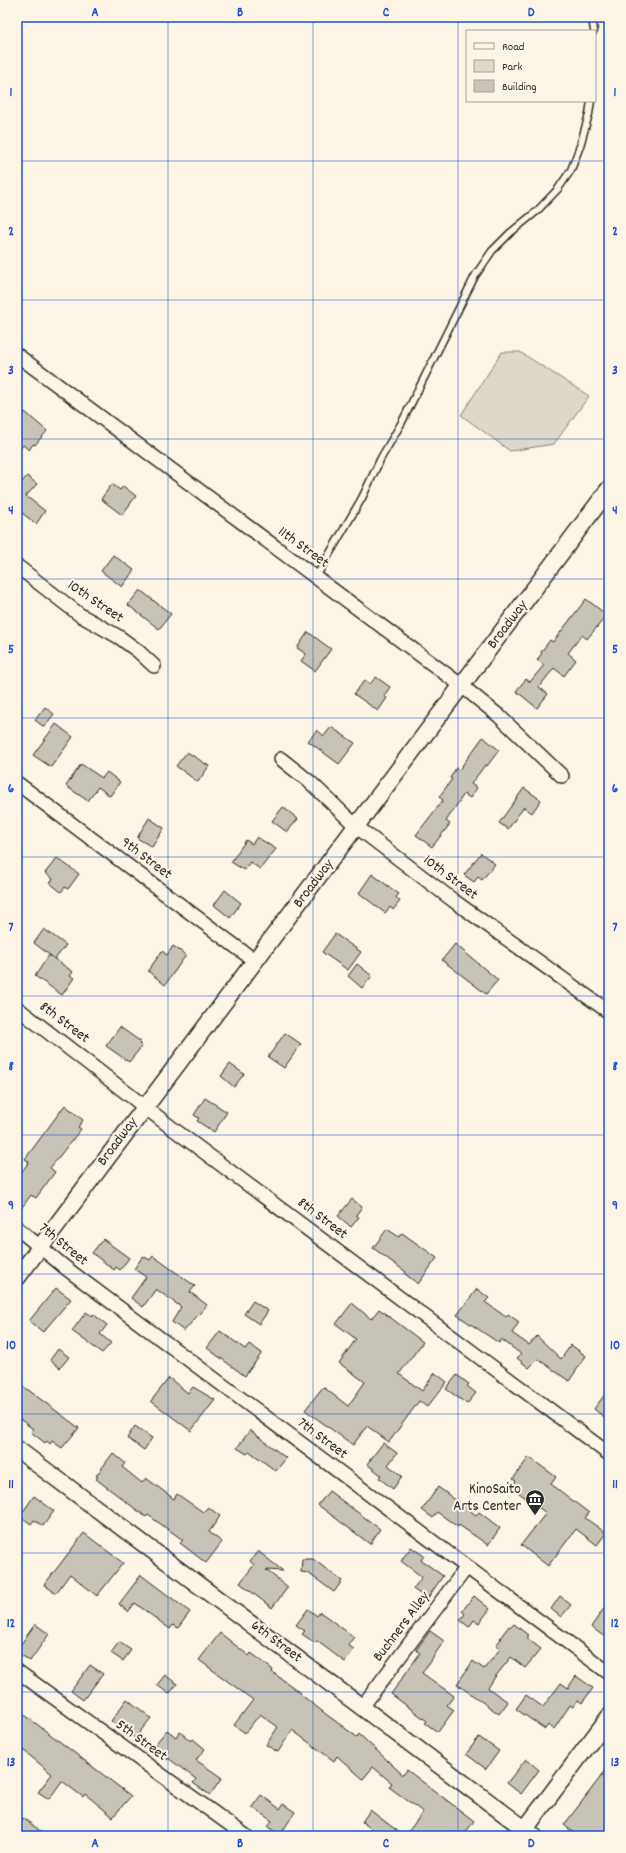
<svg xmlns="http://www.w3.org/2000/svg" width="626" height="1853" viewBox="0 0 626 1853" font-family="Dekko,sans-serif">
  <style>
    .green { fill: #ded8ca; stroke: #84827a }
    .building { fill: #c8c3b7; stroke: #2b2b2b }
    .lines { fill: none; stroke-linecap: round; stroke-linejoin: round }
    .service-casing { stroke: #2b2b2b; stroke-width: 9 }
    .minor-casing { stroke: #2b2b2b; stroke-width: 16 }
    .tertiary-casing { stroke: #2b2b2b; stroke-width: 19 }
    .service { stroke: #fcf5e5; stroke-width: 6 }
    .minor { stroke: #fcf5e5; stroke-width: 13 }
    .tertiary { stroke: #fcf5e5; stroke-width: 16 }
    .grid { fill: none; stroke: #1d4ed8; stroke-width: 1; stroke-opacity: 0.55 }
    .labels { text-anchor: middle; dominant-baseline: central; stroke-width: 4; stroke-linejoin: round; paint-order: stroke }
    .street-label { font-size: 15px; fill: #2b2b2b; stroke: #fcf5e5 }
    .poi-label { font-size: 15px; fill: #2b2b2b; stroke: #fcf5e5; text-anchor: end }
    .neatline { fill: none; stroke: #1d4ed8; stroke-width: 1.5 }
    .grid-label { font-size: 13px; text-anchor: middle; font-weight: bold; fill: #1d4ed8 }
  </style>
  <rect width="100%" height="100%" fill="#fcf5e5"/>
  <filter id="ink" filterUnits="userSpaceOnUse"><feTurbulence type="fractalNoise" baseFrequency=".025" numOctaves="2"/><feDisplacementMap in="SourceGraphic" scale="8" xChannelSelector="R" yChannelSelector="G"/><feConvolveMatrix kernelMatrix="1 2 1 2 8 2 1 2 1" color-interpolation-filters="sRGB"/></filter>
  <g filter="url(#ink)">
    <path class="green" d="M502,352H520L589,396L554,444L510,451L461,415Z"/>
    <path class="building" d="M25,412L47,431L35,445L33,444L29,450L23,445L17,453V421Z
      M27,476L37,484L26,496L45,511L36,524L17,509V488Z
      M112,484L120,490L123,486L136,496L122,515L101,499Z
      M113,555L134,570L122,587L101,571Z
      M140,590L171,614L159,629L128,605Z
      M586,599L607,615L587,639L582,635L568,653L576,660L564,676L554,668L539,687L548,694L537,708L516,691L526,679L530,682L544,665L537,660L542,653L541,652L550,640L553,642Z
      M308,632L331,649L315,671L301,661L306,654L297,648Z
      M376,677L390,687L384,696L387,698L378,711L354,694L365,680L370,684Z
      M45,707L54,714L44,727L35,720Z
      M56,724L73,737L51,767L33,755Z
      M331,727L355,743L339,764L308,741L317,730L324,736Z
      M483,737L499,750L487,766L485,765L471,784L477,788L470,798L464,794L446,821L450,824L432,847L416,835L443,800L439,797L452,779L450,778L456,768L459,770Z
      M187,752L209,766L198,782L176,766Z
      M81,764L102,778L107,772L120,782L110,796L98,787L88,801L66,786Z
      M524,788L541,800L532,813L524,807L508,829L499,823Z
      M283,807L298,819L287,832L272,821Z
      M149,818L164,828L152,847L137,838Z
      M257,837L276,849L260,869L250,862L244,870L231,862L246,840L252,844Z
      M481,853L495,864L482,880L478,877L474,882L464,875Z
      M57,858L79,874L68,889L65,887L61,892L50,883L53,879L45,873Z
      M372,874L399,894L396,897L400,901L393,910L390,907L385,913L359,893Z
      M225,890L241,903L230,918L214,905Z
      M44,929L66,945L55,959L34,943Z
      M335,934L361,952L348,970L322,952Z
      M455,944L498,980L486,994L442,960Z
      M173,946L186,955L165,985L148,971L162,951L167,955Z
      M49,955L73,972L70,976L74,978L62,995L35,976Z
      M357,964L372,976L362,988L348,976Z
      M120,1027L141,1042L139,1044L142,1046L129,1062L106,1046Z
      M285,1033L301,1044L284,1068L268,1057Z
      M230,1064L244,1074L234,1087L221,1076Z
      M205,1098L227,1112L214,1132L197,1121L199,1118L194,1115Z
      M65,1105L83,1120L78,1127L81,1129L50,1168L55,1172L36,1198L31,1195L17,1214V1178L29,1162L25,1159Z
      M352,1199L362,1207L356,1215L359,1217L351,1227L338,1216Z
      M387,1229L399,1237L402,1233L437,1258L418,1284L405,1274L406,1272L373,1248Z
      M103,1239L129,1258L120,1270L116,1267L114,1270L92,1253Z
      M143,1256L150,1260L153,1256L195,1286L190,1292L207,1305L184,1331L172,1322L181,1307L156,1289L143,1307L131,1298L146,1277L134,1269Z
      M56,1288L71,1299L43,1332L29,1321Z
      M477,1289L489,1298L485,1302L506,1317L508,1314L519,1322L512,1333L529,1345L537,1336L561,1359L571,1345L586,1356L569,1381L538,1359L529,1368L517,1358L521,1354L501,1339L499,1343L457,1315Z
      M253,1301L268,1311L259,1324L244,1314Z
      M352,1303L371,1319L379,1309L423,1342L399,1374L422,1391L435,1373L447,1382L427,1407L419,1401L389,1442L367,1426L353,1445L305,1410L323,1387L348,1406L365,1382L339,1363L356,1339L336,1324Z
      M86,1312L92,1316L93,1314L107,1325L100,1334L111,1343L102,1353L72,1331Z
      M220,1331L245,1349L249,1344L262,1353L245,1376L207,1348Z
      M58,1349L69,1357L60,1368L50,1360Z
      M457,1375L469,1384L467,1386L476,1393L467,1404L446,1389Z
      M169,1378L188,1393L193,1387L215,1400L191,1431L151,1401Z
      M23,1386L79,1428L62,1448L52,1441L50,1444L47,1441L45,1443L31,1432L33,1429L17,1417V1395Z
      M609,1389V1421L594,1409Z
      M135,1426L152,1438L144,1450L127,1438Z
      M250,1430L286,1458L276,1471L249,1451L247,1454L237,1448Z
      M383,1443L397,1453L388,1465L402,1476L393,1489L379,1478L381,1475L367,1464Z
      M113,1453L125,1463L122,1467L142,1483L146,1478L174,1499L177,1494L203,1512L208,1507L220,1516L209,1532L222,1542L206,1563L180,1543L183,1540L148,1515L146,1517L96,1479L98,1477L96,1476Z
      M529,1457L556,1477L551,1484L589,1513L585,1518L606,1533L597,1545L576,1529L548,1566L521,1545L546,1513L511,1487L516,1481L513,1479Z
      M438,1487L476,1515L479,1512L500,1528L488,1545L459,1525L458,1527L437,1512L433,1518L422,1510Z
      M329,1491L380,1529L370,1544L318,1505Z
      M34,1496L54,1511L43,1526L34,1520L31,1524L20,1516Z
      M84,1533L123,1563L97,1596L70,1574L56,1593L44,1585Z
      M411,1547L424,1556L421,1560L443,1576L427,1599L413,1589L422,1577L401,1561Z
      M258,1551L283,1571L266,1570L288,1587L272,1608L240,1583L254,1565L250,1561Z
      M302,1559H313L342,1581L334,1592L308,1573L301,1572Z
      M141,1575L190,1612L178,1628L173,1625L170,1629L135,1603L128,1612L119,1604Z
      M474,1596L490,1609L479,1623L474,1620L469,1627L460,1620L465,1614L462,1611Z
      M560,1596L571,1605L561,1617L551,1609Z
      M609,1601V1640L591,1627Z
      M308,1609L317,1616L320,1612L354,1637L348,1645L354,1649L345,1662L317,1641L315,1643L302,1634L305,1631L296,1625Z
      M35,1624L49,1634L30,1661L17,1652V1650Z
      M514,1624L528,1635V1639L541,1649L525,1668L511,1657L495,1677L488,1688L508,1702L499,1714L457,1684L473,1661L484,1669L500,1649L496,1645L501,1639L500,1638L509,1626L511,1627Z
      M430,1631L444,1641L422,1673L454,1696L447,1705L454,1710L438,1732L425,1723L427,1721L391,1694L420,1653L416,1650Z
      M220,1633L249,1656L251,1653L262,1661L273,1670L272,1672L301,1693L300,1694L327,1715L357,1737L359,1734L403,1775L407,1770L474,1821L463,1836H458L451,1831L447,1836H405L423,1812L389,1787L392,1783L373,1767L363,1779L337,1756L334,1761L292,1730L278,1752L266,1745L278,1727L260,1714L245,1733L234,1725L253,1700L199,1660Z
      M119,1642L131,1650L123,1661L111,1653Z
      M90,1665L103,1674L83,1700L71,1691Z
      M165,1675L177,1684L169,1694L157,1685Z
      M576,1676L593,1688L582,1703L578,1700L573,1707L570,1705L554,1729L548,1725L545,1729L516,1709L526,1695L543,1707L561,1683L568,1688Z
      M127,1699L151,1718L135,1738L111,1721Z
      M17,1709L131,1796L113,1817L85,1794L83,1797L62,1781L49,1799L38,1792L52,1774L17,1745Z
      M167,1730L176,1737L180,1732L191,1741L193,1739L205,1749L196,1760L222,1778L210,1795L193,1783L196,1779L168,1758L167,1760L152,1748Z
      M479,1737L499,1751L486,1769L466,1754Z
      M526,1759L539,1770L521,1794L507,1783Z
      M609,1766V1836H578L564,1825Z
      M261,1795L280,1809L283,1804L295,1812L280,1835L268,1827L272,1821L252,1807Z
      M370,1810L404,1836H381L362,1822Z
      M23,1818L47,1836H17V1825Z"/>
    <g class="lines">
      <defs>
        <path id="service" d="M592,17L594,31
          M316,577L362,498L381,458L402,422L475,276L492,251L510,233L537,211L558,189L571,170L580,146L589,114L591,101"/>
        <path id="minor" d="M17,355L462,686L499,716L562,776
          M17,566L80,615L119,637L138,651L154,666
          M281,759L310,782L357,827L454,901L609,1012
          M17,783L255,961
          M17,1008L172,1128L609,1454
          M17,1228L67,1269L609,1673
          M17,1671L246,1836
          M362,1707L467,1567"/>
        <path id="tertiary" d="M17,1278L609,489
          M17,1449L534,1836
          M525,1829L609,1717"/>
      </defs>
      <use href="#service" class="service-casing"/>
      <use href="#minor" class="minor-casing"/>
      <use href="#tertiary" class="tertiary-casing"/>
      <use href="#service" class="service"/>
      <use href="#minor" class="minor"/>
      <use href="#tertiary" class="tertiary"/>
    </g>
  </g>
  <path class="grid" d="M168,17V1836M313,17V1836M458,17V1836M17,161H609M17,300H609M17,439H609M17,579H609M17,718H609M17,857H609M17,996H609M17,1135H609M17,1274H609M17,1414H609M17,1553H609M17,1692H609"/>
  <defs>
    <symbol id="museum-pin" viewBox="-11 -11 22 30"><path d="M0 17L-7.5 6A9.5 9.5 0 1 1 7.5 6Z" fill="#2b2b2b" stroke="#fcf5e5"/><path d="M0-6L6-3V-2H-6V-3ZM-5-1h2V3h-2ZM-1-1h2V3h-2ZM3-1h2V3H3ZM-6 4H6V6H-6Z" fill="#fff"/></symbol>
  </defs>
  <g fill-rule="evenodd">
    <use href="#museum-pin" x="524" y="1488" width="22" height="30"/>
  </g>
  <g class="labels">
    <g class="street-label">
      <text transform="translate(303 548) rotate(36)">11th Street</text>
      <text transform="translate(95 602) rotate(34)">10th Street</text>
      <text transform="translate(508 625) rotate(-53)">Broadway</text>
      <text transform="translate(146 859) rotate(37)">9th Street</text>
      <text transform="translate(450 878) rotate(37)">10th Street</text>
      <text transform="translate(314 884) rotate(-53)">Broadway</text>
      <text transform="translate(64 1023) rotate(37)">8th Street</text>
      <text transform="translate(118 1142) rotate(-53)">Broadway</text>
      <text transform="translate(322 1219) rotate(37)">8th Street</text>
      <text transform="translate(63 1245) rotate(39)">7th Street</text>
      <text transform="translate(322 1439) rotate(37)">7th Street</text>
      <text transform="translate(402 1627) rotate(-53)">Buchners Alley</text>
      <text transform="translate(276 1642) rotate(37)">6th Street</text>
      <text transform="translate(141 1741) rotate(36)">5th Street</text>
    </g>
    <g class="poi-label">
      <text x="521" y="1490">KinoSaito<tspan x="521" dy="17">Arts Center</tspan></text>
    </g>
  </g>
  <rect width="626" height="1853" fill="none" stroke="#fcf5e5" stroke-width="44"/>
  <rect x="466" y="30" width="130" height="72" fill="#fcf5e5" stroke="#a8a49b"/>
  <rect x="474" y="43" width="20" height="6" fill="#fcf5e5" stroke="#a8a49b"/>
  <text x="502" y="50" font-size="12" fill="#2b2b2b">Road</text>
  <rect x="474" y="60" width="20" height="12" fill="#ded8ca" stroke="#a8a49b"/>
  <text x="502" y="70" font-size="12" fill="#2b2b2b">Park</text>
  <rect x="474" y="80" width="20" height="12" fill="#c8c3b7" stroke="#a8a49b"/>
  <text x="502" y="90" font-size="12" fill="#2b2b2b">Building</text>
  <rect x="22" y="22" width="582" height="1809" class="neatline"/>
  <g class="grid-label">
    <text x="95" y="16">A</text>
    <text x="240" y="16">B</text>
    <text x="386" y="16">C</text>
    <text x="531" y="16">D</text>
    <text x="11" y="96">1</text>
    <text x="615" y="96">1</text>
    <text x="11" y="235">2</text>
    <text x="615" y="235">2</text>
    <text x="11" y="374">3</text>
    <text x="615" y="374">3</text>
    <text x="11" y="514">4</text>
    <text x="615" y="514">4</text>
    <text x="11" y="653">5</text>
    <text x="615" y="653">5</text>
    <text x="11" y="792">6</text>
    <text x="615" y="792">6</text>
    <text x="11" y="931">7</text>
    <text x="615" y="931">7</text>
    <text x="11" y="1070">8</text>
    <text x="615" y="1070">8</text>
    <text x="11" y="1209">9</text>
    <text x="615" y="1209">9</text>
    <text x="11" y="1349">10</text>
    <text x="615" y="1349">10</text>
    <text x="11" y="1488">11</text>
    <text x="615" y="1488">11</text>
    <text x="11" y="1627">12</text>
    <text x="615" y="1627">12</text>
    <text x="11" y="1766">13</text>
    <text x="615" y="1766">13</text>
    <text x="95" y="1847">A</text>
    <text x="240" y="1847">B</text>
    <text x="386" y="1847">C</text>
    <text x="531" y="1847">D</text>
  </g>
</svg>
